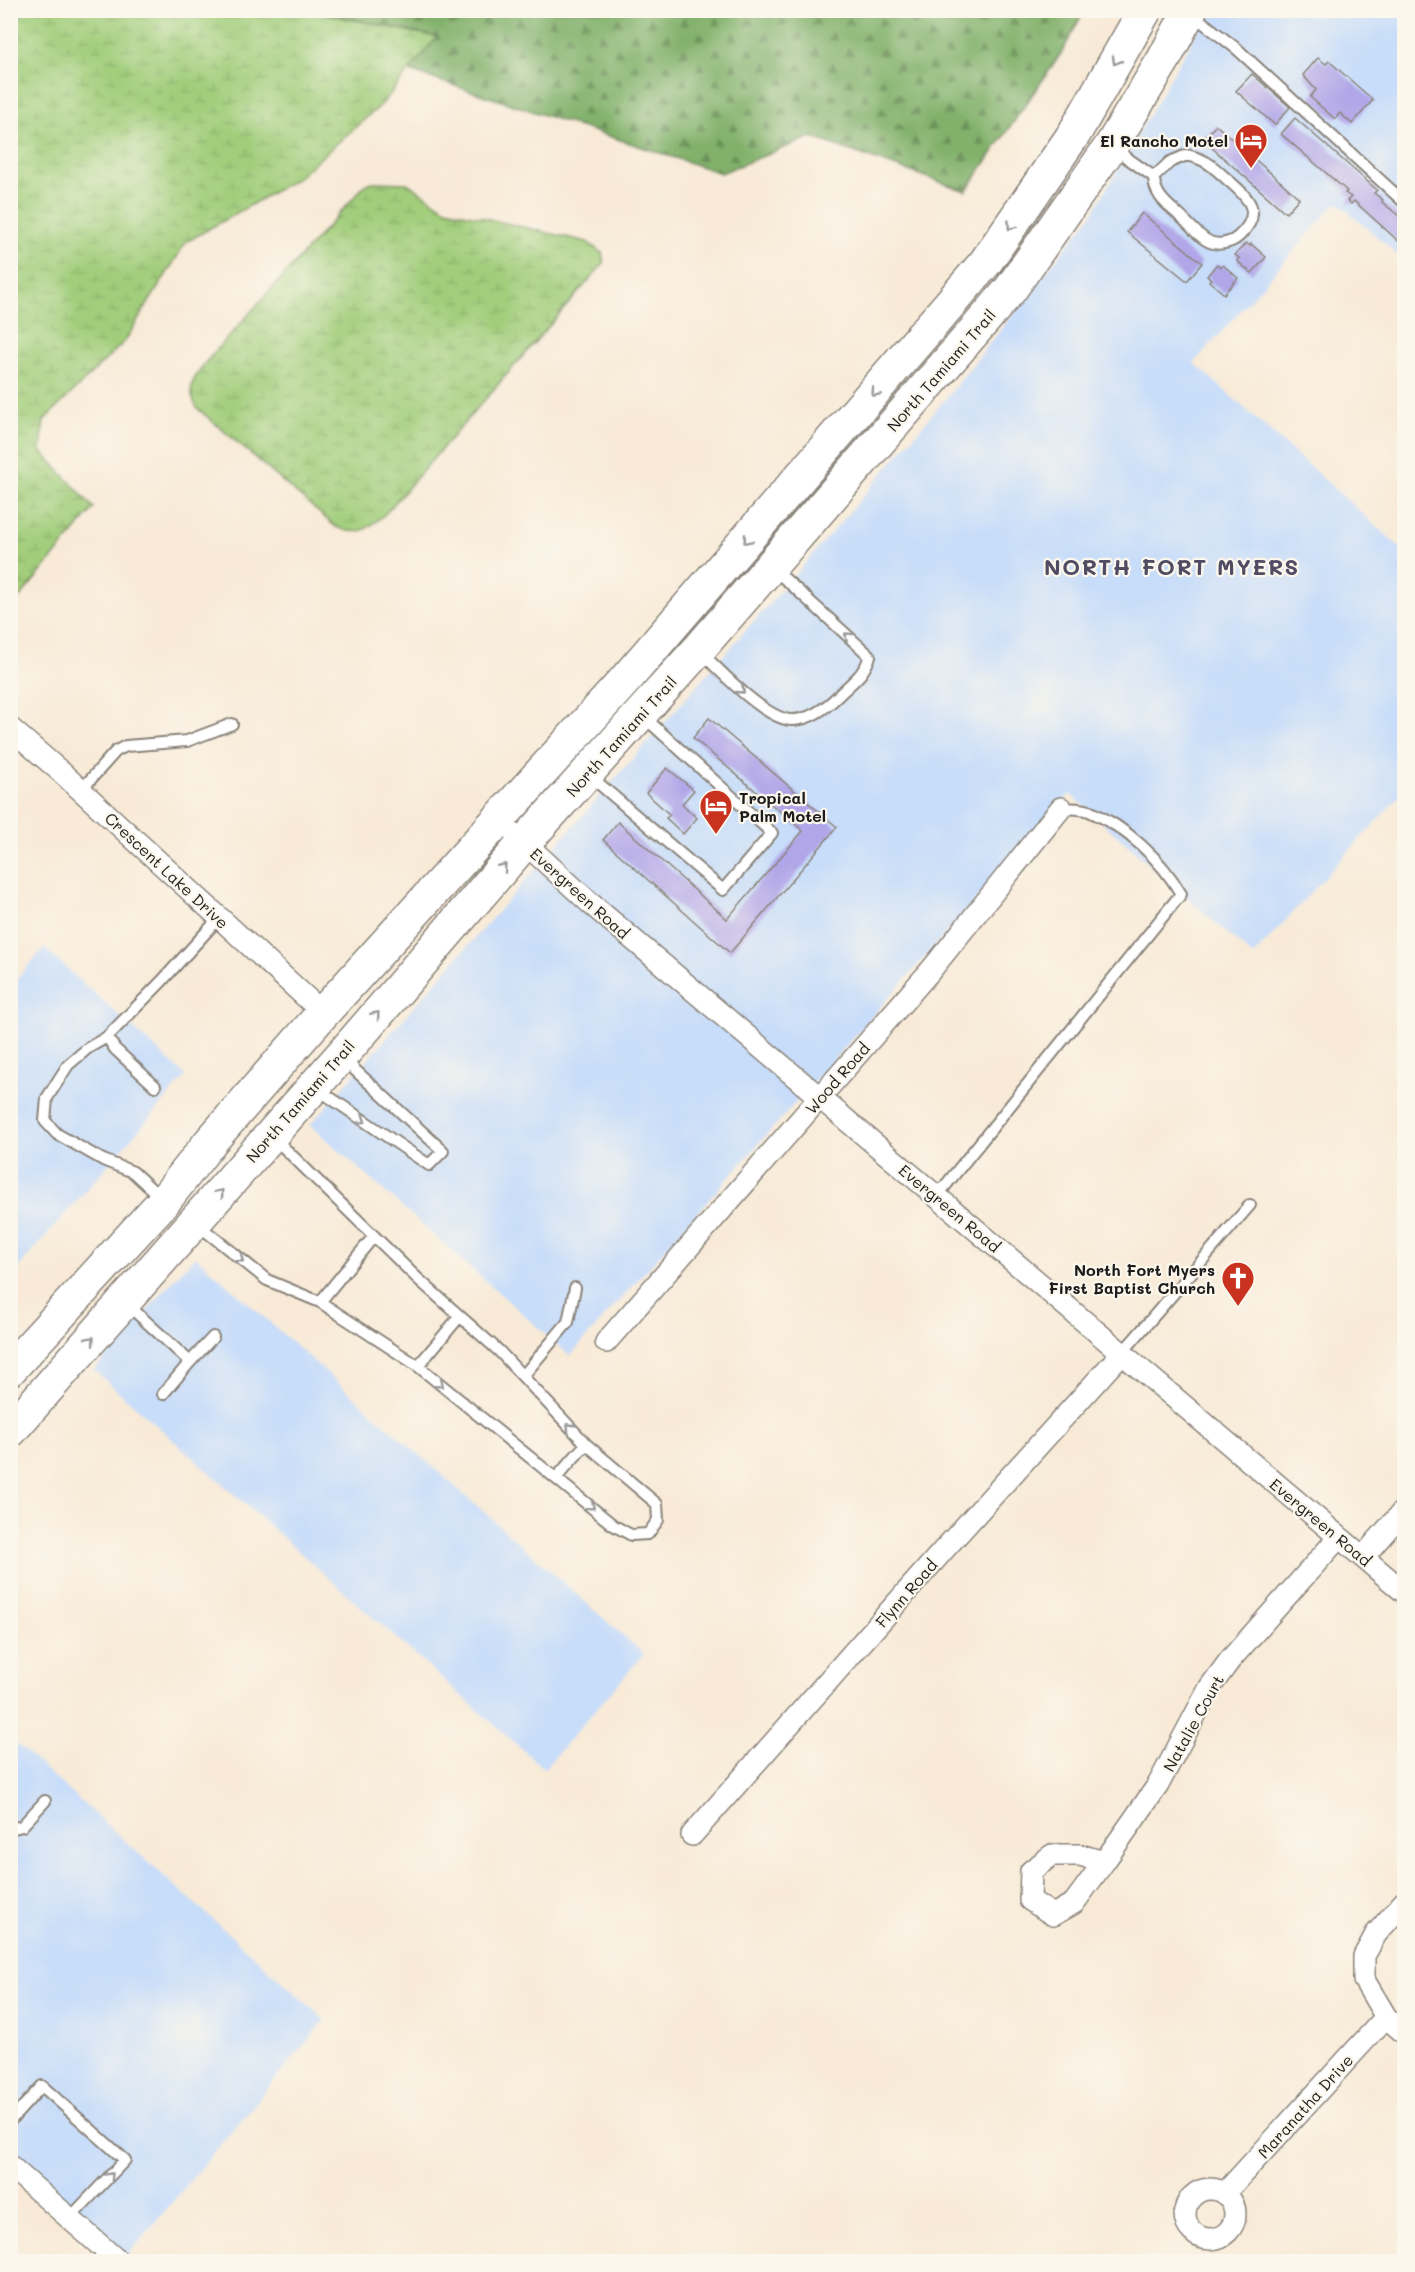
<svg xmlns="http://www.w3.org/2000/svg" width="1415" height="2272" viewBox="0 0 1415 2272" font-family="Mali,sans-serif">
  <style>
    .built { fill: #c8ddf9 }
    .forest { fill: url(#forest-firs); stroke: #4e6644; stroke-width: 1.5 }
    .wetland { fill: url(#wetland-marsh); stroke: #5f754c; stroke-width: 1.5 }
    .building { fill: #b1a6e8 }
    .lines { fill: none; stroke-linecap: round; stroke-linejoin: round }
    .lane-casing { stroke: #8a837a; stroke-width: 14 }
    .street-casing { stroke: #8a837a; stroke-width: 24 }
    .primary-casing { stroke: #8a837a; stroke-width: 36 }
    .lane { stroke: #fff; stroke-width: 10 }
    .street { stroke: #fff; stroke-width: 21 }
    .primary { stroke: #fff; stroke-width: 33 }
    .oneway { stroke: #999 }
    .labels { text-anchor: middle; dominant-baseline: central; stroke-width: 4.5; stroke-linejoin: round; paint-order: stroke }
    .poi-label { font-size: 16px; font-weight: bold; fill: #1c1c1c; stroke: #fbf7ec; text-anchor: end }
    .street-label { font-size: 16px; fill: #1c1c1c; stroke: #fbf7ec }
    .district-label { font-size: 22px; font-weight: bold; letter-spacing: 1.5px; fill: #504c63; stroke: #fbf7ec }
  </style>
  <defs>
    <pattern id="forest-firs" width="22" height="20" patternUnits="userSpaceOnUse" patternTransform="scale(1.5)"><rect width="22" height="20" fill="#81b16b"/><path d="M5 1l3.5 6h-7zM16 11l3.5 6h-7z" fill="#698f57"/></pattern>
    <pattern id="wetland-marsh" width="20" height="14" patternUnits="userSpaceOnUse" patternTransform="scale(1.5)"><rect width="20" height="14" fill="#a2ce7b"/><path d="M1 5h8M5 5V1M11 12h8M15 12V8" fill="none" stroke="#8bb06a"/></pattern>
  </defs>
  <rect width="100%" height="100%" fill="#fbf7ec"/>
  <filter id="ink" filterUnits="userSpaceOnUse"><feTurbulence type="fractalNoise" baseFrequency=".0167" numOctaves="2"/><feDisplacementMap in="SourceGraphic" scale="12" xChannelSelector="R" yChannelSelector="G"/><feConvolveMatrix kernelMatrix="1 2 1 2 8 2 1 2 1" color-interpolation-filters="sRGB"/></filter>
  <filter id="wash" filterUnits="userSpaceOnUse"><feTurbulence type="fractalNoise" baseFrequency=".008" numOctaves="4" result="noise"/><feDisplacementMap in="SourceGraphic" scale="24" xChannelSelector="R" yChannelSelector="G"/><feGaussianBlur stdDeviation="1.35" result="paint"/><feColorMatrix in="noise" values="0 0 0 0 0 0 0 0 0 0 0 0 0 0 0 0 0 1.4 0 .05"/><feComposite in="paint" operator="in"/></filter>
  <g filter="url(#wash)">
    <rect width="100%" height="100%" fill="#f8ead7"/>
    <path class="built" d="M1209,11H1404V260L1337,202L1194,363L1404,551V791L1253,956L1070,794L570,1356L310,1125L828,537L947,397L1091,216Z
      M44,948L186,1076L11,1276V986Z
      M195,1256L644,1654L544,1769L94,1370Z
      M11,1739L325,2020L123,2261L11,2164Z"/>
    <path class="forest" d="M316,11H1084L1062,52L966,191L811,137L721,173L409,71L437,37Z"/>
    <path class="wetland" d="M11,10L316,11L320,13L437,37L381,105L296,179L186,242L125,341L44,420L41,451L94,508L11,608Z
      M374,182L407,183L446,209L587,242L602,253L604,263L385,514C365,530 361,537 336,527L197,408C186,388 192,380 205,363L366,184Z"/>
    <g id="blocks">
      <path class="building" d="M1318,58L1326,64L1329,61L1373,100L1352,124L1340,113L1335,119L1310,97L1316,90L1303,75Z
        M1252,74L1290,107L1275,125L1236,91Z
        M1295,118L1377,190L1374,193L1383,200L1382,202L1404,220V246L1354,201L1351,204L1347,201L1351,197L1345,193L1347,191L1281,134Z
        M1216,125L1299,198L1286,213L1203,140Z
        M1142,213L1202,263L1187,281L1127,232Z
        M1246,243L1250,246L1251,244L1266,257L1252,273L1237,261L1239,258L1235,255Z
        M1217,264L1221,267L1223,265L1238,278L1224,294L1209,281L1211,279L1207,276Z
        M709,718L837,827L730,953L603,840L618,822L727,919L803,831L693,738Z
        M667,768L694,790L682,804L697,818L683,834L666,818L670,815L646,793Z"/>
    </g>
  </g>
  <g filter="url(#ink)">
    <use href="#blocks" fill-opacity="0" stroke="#8a837a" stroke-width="1.5"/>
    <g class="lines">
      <defs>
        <path id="lane" d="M1192,14L1237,49L1404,202
          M1113,148L1154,177
          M1187,155C1208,160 1213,167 1229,181C1249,198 1264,213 1239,236C1233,242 1222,245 1213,243C1201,240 1190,225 1181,217C1168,205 1154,196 1154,177L1170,162Z
          M701,652C719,670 766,720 792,720C811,720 827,707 839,695C853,681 864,675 870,656L774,569
          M590,776L723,890L772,833L644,717
          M81,790L116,751L126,746L187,741L232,724
          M107,1037L162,981L219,918
          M155,1086L115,1049L107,1037L88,1048L68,1065L47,1098L45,1121L57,1134L103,1160L133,1172L161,1198
          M316,1088L429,1165L443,1151L342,1058
          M937,1196L1181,894C1161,859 1126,827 1089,811C1081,808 1070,809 1061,808
          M197,1224L267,1280L320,1302L418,1366L613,1525L631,1535L648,1534L658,1520L657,1504L586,1444L499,1351L417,1278L273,1137
          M320,1302L374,1236
          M127,1304L190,1362L163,1394
          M1122,1353L1250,1205
          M190,1362L213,1337
          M418,1366L460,1316
          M523,1376L568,1322L575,1288
          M557,1477L586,1444
          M10,1829L22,1826L45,1801
          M10,2121L42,2086L125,2160L70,2218"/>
        <path id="street" d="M10,728L61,772L323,1013
          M515,834L590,903L1404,1592
          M606,1342L931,970L1061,808
          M1363,1557L1404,1510
          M692,1835L940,1554L1122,1353
          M1052,1855H1080L1104,1862L1074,1903L1053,1915L1030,1900L1031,1871Z
          M1104,1862L1158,1785L1210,1687L1230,1660L1339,1537
          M1404,1902L1376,1934L1364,1956V1980L1386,2017L1404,2033
          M10,2166L119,2262
          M1185 2214a25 25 0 1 1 50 0a25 25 0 1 1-50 0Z
          M1224,2194L1386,2017"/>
        <path id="primary" d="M10,1369L164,1201L211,1141L323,1013L626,679L985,263L1074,134L1145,10
          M10,1431L355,1040L525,842L699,649L1010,290L1111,146L1164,59L1190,10"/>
      </defs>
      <use href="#lane" class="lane-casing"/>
      <use href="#street" class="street-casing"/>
      <use href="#primary" class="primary-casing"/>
      <use href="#lane" class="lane"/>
      <use href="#street" class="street"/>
      <use href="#primary" class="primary"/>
    </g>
    <defs><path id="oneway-chevron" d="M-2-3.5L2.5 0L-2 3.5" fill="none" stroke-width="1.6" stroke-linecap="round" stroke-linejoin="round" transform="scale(1.5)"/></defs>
    <g class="oneway">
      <use href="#oneway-chevron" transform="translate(1116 61) rotate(120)"/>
      <use href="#oneway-chevron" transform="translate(1011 226) rotate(125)"/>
      <use href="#oneway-chevron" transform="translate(875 393) rotate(131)"/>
      <use href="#oneway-chevron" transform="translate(747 540) rotate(131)"/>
      <use href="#oneway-chevron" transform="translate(848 636) rotate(-138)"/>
      <use href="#oneway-chevron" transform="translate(741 690) rotate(41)"/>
      <use href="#oneway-chevron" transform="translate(503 867) rotate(-49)"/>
      <use href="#oneway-chevron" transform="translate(376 1015) rotate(-49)"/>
      <use href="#oneway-chevron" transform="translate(362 1120) rotate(34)"/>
      <use href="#oneway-chevron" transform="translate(220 1193) rotate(-49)"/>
      <use href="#oneway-chevron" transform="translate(240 1259) rotate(38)"/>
      <use href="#oneway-chevron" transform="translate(91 1340) rotate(-49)"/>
      <use href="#oneway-chevron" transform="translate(440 1384) rotate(39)"/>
      <use href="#oneway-chevron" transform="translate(570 1427) rotate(-133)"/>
      <use href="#oneway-chevron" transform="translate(591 1506) rotate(40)"/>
      <use href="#oneway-chevron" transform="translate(110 2176) rotate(-47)"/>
    </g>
  </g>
  <defs>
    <symbol id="hotel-pin" viewBox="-11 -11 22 30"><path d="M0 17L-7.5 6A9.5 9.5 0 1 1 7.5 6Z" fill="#c8321e" stroke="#fbf7ec"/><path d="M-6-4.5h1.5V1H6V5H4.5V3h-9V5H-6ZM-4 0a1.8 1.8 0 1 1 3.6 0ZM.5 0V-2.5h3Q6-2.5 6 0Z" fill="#fff"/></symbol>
    <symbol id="church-pin" viewBox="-11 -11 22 30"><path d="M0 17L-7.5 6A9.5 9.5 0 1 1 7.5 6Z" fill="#c8321e" stroke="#fbf7ec"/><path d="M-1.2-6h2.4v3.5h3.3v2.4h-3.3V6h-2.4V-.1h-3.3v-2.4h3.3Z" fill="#fff"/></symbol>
  </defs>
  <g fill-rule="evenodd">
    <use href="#hotel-pin" x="1232" y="121" width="38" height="52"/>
    <use href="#hotel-pin" x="697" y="787" width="38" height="52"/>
    <use href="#church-pin" x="1219" y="1259" width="38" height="52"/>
  </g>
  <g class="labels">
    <g class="poi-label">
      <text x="1228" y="140">El Rancho Motel</text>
      <text x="739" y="797" text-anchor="start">Tropical<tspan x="739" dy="18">Palm Motel</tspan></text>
      <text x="1215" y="1269">North Fort Myers<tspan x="1215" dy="18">First Baptist Church</tspan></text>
    </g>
    <g class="street-label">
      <text transform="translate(941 370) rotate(-49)">North Tamiami Trail</text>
      <text transform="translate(621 736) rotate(-48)">North Tamiami Trail</text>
      <text transform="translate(167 870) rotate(43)">Crescent Lake Drive</text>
      <text transform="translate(580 893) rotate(42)">Evergreen Road</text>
      <text transform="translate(837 1078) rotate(-49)">Wood Road</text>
      <text transform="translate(300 1101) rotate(-49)">North Tamiami Trail</text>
      <text transform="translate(950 1208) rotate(40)">Evergreen Road</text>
      <text transform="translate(1321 1522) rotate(40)">Evergreen Road</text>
      <text transform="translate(906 1593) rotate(-49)">Flynn Road</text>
      <text transform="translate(1193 1723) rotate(-61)">Natalie Court</text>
      <text transform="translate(1305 2106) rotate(-48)">Maranatha Drive</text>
    </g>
    <g class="district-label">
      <text x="1172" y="566">NORTH FORT MYERS</text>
    </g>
  </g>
  <rect width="1415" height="2272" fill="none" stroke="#fbf7ec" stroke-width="36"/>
</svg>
